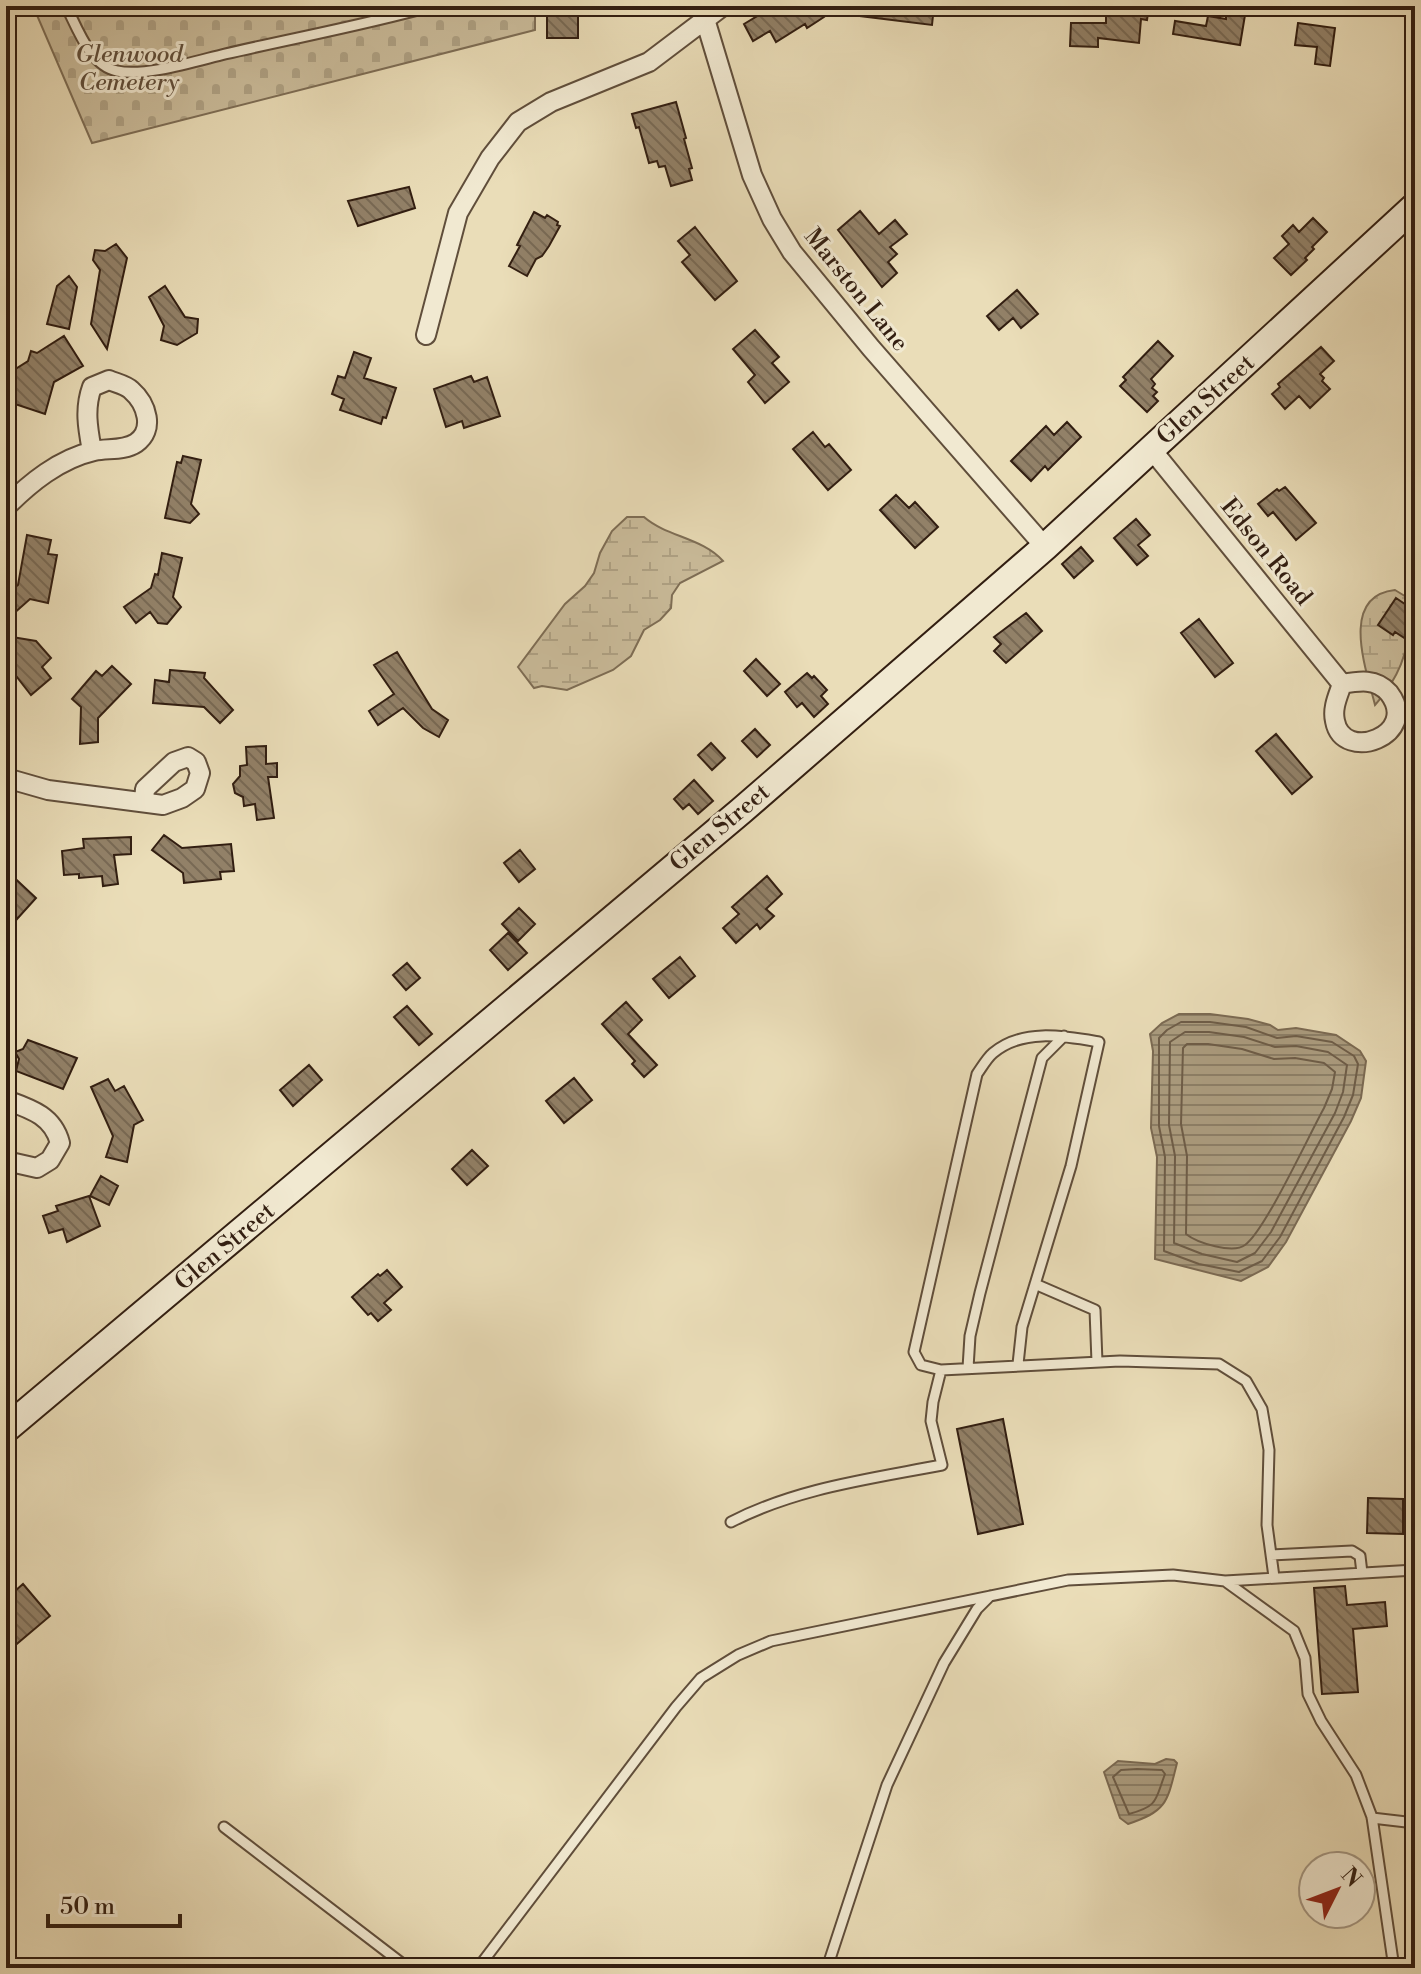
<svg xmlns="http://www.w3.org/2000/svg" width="1421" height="1974" viewBox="0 0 1421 1974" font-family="'Libre Bodoni',serif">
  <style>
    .wetland { fill: url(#wetland-marsh); stroke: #7e6e56; stroke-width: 2 }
    .cemetery { fill: url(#cemetery-stones); stroke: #7e6e56; stroke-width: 2 }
    .water { fill: url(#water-rules); stroke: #7b6a53; stroke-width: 2 }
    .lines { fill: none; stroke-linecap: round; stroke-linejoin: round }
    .shore { stroke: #6e5d48; stroke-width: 2 }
    .building { fill: url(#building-back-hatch); stroke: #321e11; stroke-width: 2 }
    .lane-casing { stroke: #604e3b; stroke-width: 13 }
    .street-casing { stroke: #604e3b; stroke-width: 22 }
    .secondary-casing { stroke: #321e11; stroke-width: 30 }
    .lane { stroke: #f1e9d1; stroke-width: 9 }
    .street { stroke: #f1e9d1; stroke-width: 18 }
    .secondary { stroke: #f1e9d1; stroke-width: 26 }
    .labels { text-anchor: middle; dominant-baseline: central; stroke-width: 6; stroke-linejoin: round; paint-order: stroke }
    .park-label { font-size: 24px; font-style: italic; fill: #604e3b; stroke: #f1e9d1 }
    .street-label { font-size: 24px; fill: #321e11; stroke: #f1e9d1 }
  </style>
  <defs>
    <pattern id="wetland-marsh" width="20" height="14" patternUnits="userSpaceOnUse" patternTransform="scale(2)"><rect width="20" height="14" fill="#cbbd9c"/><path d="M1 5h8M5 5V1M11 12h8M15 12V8" fill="none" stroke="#afa285"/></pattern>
    <pattern id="cemetery-stones" width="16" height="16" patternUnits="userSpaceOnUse" patternTransform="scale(2)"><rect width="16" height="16" fill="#cbbd9c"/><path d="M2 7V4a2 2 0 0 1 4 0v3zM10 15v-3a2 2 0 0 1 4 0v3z" fill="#afa285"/></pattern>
    <pattern id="water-rules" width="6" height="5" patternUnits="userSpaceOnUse" patternTransform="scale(2)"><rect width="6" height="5" fill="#ab9c7f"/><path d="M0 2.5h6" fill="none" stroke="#8c7f67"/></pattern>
    <pattern id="building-back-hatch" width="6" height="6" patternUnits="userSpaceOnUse" patternTransform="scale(2)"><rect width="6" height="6" fill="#928168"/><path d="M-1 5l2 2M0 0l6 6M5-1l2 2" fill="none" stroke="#786954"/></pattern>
  </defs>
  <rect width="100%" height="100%" fill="#eaddb8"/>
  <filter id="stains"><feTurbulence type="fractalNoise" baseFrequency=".0025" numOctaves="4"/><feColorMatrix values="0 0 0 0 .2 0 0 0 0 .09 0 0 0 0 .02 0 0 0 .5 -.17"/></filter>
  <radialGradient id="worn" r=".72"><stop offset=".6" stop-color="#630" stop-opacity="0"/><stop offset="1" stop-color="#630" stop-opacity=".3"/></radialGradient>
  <path class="wetland" d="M627,517H644C667,537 703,538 723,561L680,583L672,595L671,608L660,620L644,630L631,656L613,670L567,690L542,686L534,688L518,667L565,604L585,586L594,573L600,553L612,531Z
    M1395,590L1408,598C1414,639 1402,675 1375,705C1366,669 1339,596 1395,590Z"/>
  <path class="cemetery" d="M33,6H535V30L92,143Z"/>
  <path class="water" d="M1179,1014H1210L1248,1019L1270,1025L1278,1030L1296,1028L1336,1035L1360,1051L1366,1061L1361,1098L1351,1121L1286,1242L1268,1267L1241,1281L1155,1259L1157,1157L1151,1128L1153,1051L1150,1034L1162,1023Z
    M1166,1759L1174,1760L1177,1763C1167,1803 1167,1811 1128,1824L1120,1818L1104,1772L1118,1761L1155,1764Z"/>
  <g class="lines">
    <path class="shore" d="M1181,1022H1210L1246,1027L1277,1038L1296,1036L1332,1042L1354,1056L1358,1064L1353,1095L1344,1117L1280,1237L1262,1261L1239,1272L1199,1264L1164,1251L1165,1157L1159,1126V1038L1167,1030Z
      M1185,1032H1209L1244,1037L1275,1047L1296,1046L1328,1052L1347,1065L1343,1092L1335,1113L1271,1232L1255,1253L1237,1262L1202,1254L1174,1243L1175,1156L1169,1125L1170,1042Z
      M1208,1044L1242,1049L1274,1059L1295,1058L1324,1063L1335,1072L1332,1089L1324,1108C1309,1135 1265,1231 1245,1245C1233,1254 1197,1243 1186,1234L1187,1156L1181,1124L1183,1048L1187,1044Z
      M1137,1769L1162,1770L1165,1774C1155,1800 1159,1806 1129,1814L1113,1777L1121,1770Z"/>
  </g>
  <path class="building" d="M547,6H578V38H547Z
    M774,6H818L824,17L807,28L805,24L776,42L770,31L753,41L744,24Z
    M852,6H934L932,25L852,15Z
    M1106,6H1149L1147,20L1141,19L1139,43L1098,38V47L1070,46L1071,23H1106Z
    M1226,12L1245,15L1240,45L1173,34L1175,21L1206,26L1208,16L1226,19Z
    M1298,23L1335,28L1330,66L1315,64L1317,47L1295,45Z
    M676,102L686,138L684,139L692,168L689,169L692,180L671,186L665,166L659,167L657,161L649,163L639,127L636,128L632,114Z
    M409,187L415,208L358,226L348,201Z
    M860,211L879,234L895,220L907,234L890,247L897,254L888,262L897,273L882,287L838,230Z
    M534,212L545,218L547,215L558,222L557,225L560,226L549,246L542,256L536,259L527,276L509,266L520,246L517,245Z
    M1313,218L1327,232L1312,247L1314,249L1305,258L1307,260L1291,275L1274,258L1289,244L1282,236L1293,225L1299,232Z
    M695,227L737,281L715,300L682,262L690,255L678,241Z
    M116,244L127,258L107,349L91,324L100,270L93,260L95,250L105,251Z
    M69,276L77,287L69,329L47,324L57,286Z
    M165,286L185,317L198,319L197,333L177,345L161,340L164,326L149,297Z
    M1017,290L1038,314L1021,328L1013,318L999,330L987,316Z
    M755,330L779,357L772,363L789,382L765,403L748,382L755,375L733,349Z
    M64,336L83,366L54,382L45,414L6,401V375L28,361L31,351L37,353Z
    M1158,341L1173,356L1151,379L1155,384L1152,388L1157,392L1153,396L1158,401L1147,412L1120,386L1126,380L1123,377Z
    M1321,347L1334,361L1320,374L1324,378L1322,381L1330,389L1310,408L1299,396L1285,409L1272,394L1280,387L1278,384Z
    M354,352L371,358L364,378L396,388L386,418L383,417L381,424L340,410L344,399L332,394L338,376L345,378Z
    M471,376L474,382L487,377L500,416L464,428L462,421L446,427L434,389Z
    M1067,422L1081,437L1048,470L1045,466L1031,481L1011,461L1046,426L1054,435Z
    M813,432L825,447L829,444L851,470L828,490L793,449Z
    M183,456L201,460L191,504L199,514L190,523L165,518L177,462L181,463Z
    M1285,487L1316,523L1296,540L1273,512L1268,516L1258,504L1277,489L1279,491Z
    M896,495L909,508L915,502L938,527L915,548L880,510Z
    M1136,519L1150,535L1138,545L1148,556L1137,565L1114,538Z
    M27,535L51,540L48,554L57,555L48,603L30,599L12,615L6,607V594L18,585Z
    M1081,547L1093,561L1074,578L1062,564Z
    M162,553L182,558L173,597L181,607L167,624L158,623L150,612L136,623L124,607L151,588L155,574L158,575Z
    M1396,598L1415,611V645L1395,632L1393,635L1378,625Z
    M1026,613L1042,631L1006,663L994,651L1001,644L994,637Z
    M1199,619L1233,663L1215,677L1181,633Z
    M6,636L36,641L51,658L42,667L51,678L31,695L6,663Z
    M397,652L432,709L448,720L439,737L423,728L403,708L378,725L369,711L394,694L374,665Z
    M756,659L780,684L767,696L744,671Z
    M112,666L131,684L98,718V742L80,744L81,707L72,699L96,671L102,676Z
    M170,670L205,673L204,678L233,710L220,723L204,707L153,703L155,680L169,682Z
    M807,673L812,678L814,676L827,690L821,696L828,704L814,717L802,703L797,707L785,692Z
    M755,729L770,745L757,757L742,741Z
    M1276,734L1312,777L1292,794L1256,751Z
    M711,743L725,758L712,770L698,755Z
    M266,746V764L277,763V777H268L274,818L257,820L255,804L244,806L243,797L235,793L233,784L240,776V766L247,765L246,747Z
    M694,780L713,801L698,814L689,804L683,809L674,799Z
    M164,835L182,848L231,844L234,871L220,872L221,879L184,883L183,873L152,850Z
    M131,837V854L114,855L118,884L103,886L102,876L79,878V874L64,875L62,851L84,848L83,839Z
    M520,850L535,869L519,882L504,863Z
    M6,870L36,898L17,919L6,909Z
    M767,876L782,894L766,909L774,916L760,929L757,924L736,943L723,928L739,914L732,907Z
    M519,908L535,924L518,941L502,924Z
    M508,933L527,953L508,970L490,950Z
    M680,957L695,976L669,998L653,979Z
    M407,963L420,978L406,990L393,975Z
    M626,1002L642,1020L628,1034L657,1065L644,1077L632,1064L635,1061L602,1024Z
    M407,1006L432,1034L419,1045L394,1017Z
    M28,1040L77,1058L63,1089L16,1071L19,1059L15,1052L23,1049Z
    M309,1065L322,1080L293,1106L280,1090Z
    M574,1078L592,1100L564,1123L546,1101Z
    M108,1079L115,1091L124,1086L143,1120L134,1125L127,1162L106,1157L113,1136L91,1087Z
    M472,1150L488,1166L467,1185L452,1169Z
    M101,1176L118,1186L109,1205L90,1196Z
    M89,1196L100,1226L67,1242L63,1229L49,1233L43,1216L58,1211L56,1206Z
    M387,1270L402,1287L384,1303L391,1310L378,1321L371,1313L368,1315L352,1297L378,1274L380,1276Z
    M1003,1419L1023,1524L978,1534L957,1429Z
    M1368,1498L1403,1499V1534L1367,1533Z
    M23,1584L50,1616L6,1653V1609L12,1604L7,1598Z
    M1345,1586L1347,1605L1385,1602L1387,1626L1353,1629L1358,1692L1322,1694L1314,1588Z"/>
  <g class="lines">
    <defs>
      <path id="lane" d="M66,6C77,27 90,66 117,71C145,77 196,61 225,54C294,38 365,25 433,6
        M1035,1284L1095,1310L1097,1362
        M968,1368L970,1336L980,1293L1042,1058L1064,1036
        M941,1370L921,1365L914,1352L977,1074C982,1067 987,1058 993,1053C1023,1028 1064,1036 1099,1042L1071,1166L1022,1327L1018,1364
        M731,1522C797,1488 870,1479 942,1465L931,1421L933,1402L941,1370L1120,1361L1219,1364L1246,1381L1262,1409L1269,1450L1267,1525L1274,1577
        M1271,1555L1352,1551L1360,1556L1362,1573
        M1225,1581L1415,1570
        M1372,1818L1415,1823
        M224,1827L408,1968
        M478,1968L676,1707L701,1678L738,1655L771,1641L1068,1580L1173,1575L1225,1581L1294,1631L1305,1658L1308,1694L1321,1721L1356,1775L1372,1817L1394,1968
        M827,1968L887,1785L944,1663L977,1609L990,1596"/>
      <path id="street" d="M705,19L752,175L772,219L792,252L871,348L1045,547
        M426,335L458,213L490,158L518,122L551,102L649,62L723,6
        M1152,450L1342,684C1338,696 1332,708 1335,721C1343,764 1421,735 1389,693C1376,678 1359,681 1342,684
        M6,507C30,483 59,459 94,451C107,448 124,451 136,443C155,430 147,404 131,390C126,385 116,383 109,380L92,387C84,409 88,429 92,451
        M6,778L48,790L163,805L182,798L195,789L200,773L196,762L188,757L174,762L145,789L144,802
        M6,1100C31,1109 53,1116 60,1143L50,1160L37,1168L6,1161"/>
      <path id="secondary" d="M6,1429L741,811L1045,547L1415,206"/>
    </defs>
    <use href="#lane" class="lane-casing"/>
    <use href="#street" class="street-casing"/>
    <use href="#secondary" class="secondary-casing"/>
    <use href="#lane" class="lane"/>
    <use href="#street" class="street"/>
    <use href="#secondary" class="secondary"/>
  </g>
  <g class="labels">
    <g class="park-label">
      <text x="129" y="55">Glenwood<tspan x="129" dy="28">Cemetery</tspan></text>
    </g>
    <g class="street-label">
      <text transform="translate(856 290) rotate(51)">Marston Lane</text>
      <text transform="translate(1206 400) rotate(-42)">Glen Street</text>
      <text transform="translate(1266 552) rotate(51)">Edson Road</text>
      <text transform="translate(720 828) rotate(-40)">Glen Street</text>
      <text transform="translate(225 1247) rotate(-40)">Glen Street</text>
    </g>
  </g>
  <rect width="1421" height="1974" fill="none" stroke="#eaddb8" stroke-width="32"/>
  <rect x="8" y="8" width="1405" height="1958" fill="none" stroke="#321e11" stroke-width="4"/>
  <rect x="16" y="16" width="1389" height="1942" fill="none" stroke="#321e11" stroke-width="2"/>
  <g transform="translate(1337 1890) rotate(48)"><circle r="38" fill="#f1e9d1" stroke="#a59884" stroke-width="2"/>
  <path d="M0-6L14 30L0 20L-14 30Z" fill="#8f2418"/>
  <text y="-12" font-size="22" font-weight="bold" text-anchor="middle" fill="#321e11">N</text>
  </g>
  <path d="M48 1914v12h132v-12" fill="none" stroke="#321e11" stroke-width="4"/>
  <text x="60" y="1914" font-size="24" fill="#321e11" stroke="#f1e9d1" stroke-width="6" paint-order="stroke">50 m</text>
  <rect width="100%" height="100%" filter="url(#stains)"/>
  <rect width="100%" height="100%" fill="url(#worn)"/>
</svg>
